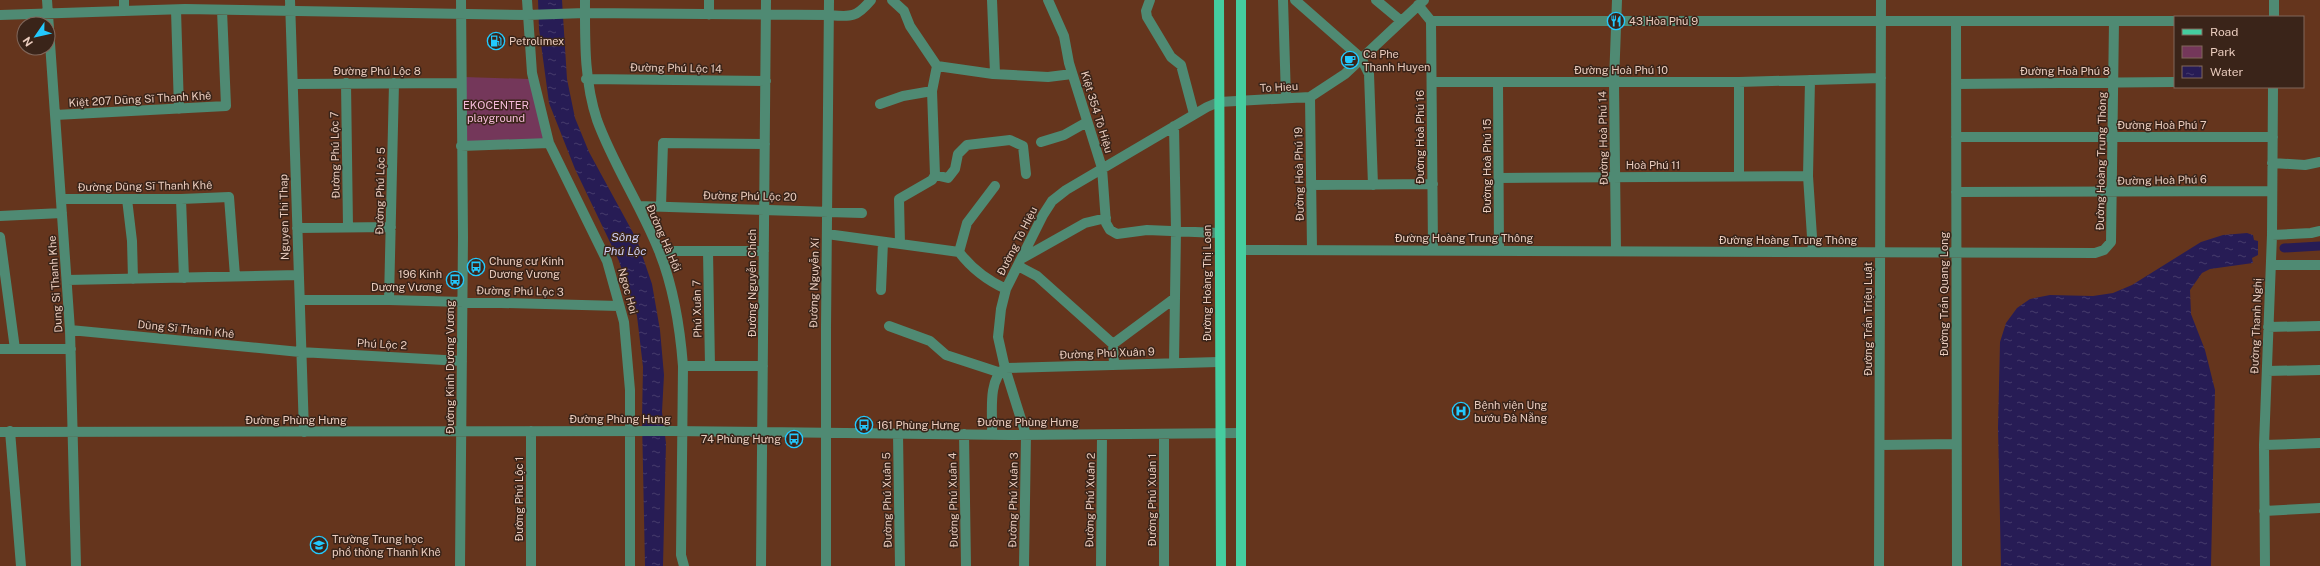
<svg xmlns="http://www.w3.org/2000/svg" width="2320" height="566" viewBox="0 0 2320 566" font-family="'Public Sans',sans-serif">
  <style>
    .park { fill: #74375a }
    .water { fill: url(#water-ripples) }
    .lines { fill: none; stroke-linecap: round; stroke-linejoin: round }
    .canal { stroke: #271c55; stroke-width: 9 }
    .minor { stroke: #4f8a73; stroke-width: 10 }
    .major { stroke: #45cd9f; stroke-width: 10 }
    .labels { text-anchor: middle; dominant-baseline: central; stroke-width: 3; stroke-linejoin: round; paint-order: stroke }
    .poi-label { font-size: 11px; fill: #eaccbe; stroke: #3a2419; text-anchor: start }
    .street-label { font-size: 11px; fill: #eaccbe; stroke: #3a2419 }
    .park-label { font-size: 11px; fill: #f6bbda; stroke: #3a2419 }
    .water-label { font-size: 12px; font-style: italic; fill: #cdccf1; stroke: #3a2419 }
  </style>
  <defs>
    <pattern id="water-ripples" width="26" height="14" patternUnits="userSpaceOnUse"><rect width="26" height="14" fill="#271c55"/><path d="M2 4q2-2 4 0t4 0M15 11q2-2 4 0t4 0" fill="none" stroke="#463c6c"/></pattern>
  </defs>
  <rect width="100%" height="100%" fill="#65351d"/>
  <path class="park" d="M464,77L529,79L549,143L461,146Z"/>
  <path class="water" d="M538,0H562L567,79L575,118L589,152L637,240L652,284L660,330L664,375L662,412L666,443L663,566H645L642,419L643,367L637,316L619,261L575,169L549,103L539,29Z
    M2247,233L2253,235L2254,240L2258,241V255L2252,258L2253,263L2210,269L2202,273L2190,290L2191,314L2205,350L2215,390L2211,566H2001L1998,428L2000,342L2006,323L2017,308L2030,299L2050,295L2093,296L2113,293L2132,285L2201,242L2223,235Z"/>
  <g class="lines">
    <path class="canal" d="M2284,248L2320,246"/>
    <path class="minor" d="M47,0L70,330L76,566
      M124,0V11
      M290,0L304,432
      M527,0L532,73L549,143L607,261L624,322L630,390V566
      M585,0C585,40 584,81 597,120C613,164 641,206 659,251C674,288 680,327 683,366L681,555L684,566
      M892,0L904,11L910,26L937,66
      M992,0L995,73
      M1048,0L1064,36L1069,63L1102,168L1106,223L1110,230L1117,234L1147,230L1219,233
      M1150,0L1146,11L1147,17L1171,57L1181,65L1194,114
      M1283,0L1286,98
      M1295,0L1361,58L1369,74L1373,185
      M1376,0L1400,20
      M1418,5L1431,21L1433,250
      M176,10L179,109
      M0,15L185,9L527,15L585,13L829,15C851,17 856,18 871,0
      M709,15V0
      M2274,17V0
      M1431,21H2175
      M1956,21L1957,566
      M586,79L766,81
      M1810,80L1808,176L1813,252
      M1432,82H1739L1881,78
      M1498,82L1499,251
      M346,83L348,227
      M293,84L460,83
      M1956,84L2175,82
      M1310,97L1312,250
      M880,104L903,96L932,91
      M55,115L226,106L222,10
      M1956,137H2273
      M1041,142L1064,135L1087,122
      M461,146L549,143
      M2272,163L2305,165L2320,162
      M935,175L948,178L955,169L958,154L967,145L1010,140L1023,146L1026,174
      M1739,176V82
      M1499,178L1808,176
      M1311,185L1433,184
      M1956,192L2272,191
      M61,199H181L229,197L235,276
      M127,199L132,241L133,279
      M181,199L184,278
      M638,206L862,213
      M661,206L663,143L765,144
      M0,216L62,213
      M297,228L391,227
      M827,234L959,252C972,269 986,280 1006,289
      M2272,235L2311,233L2320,231
      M0,237L15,349
      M900,244L899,199L932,180L935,175L932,91L937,66L993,74L1048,77L1072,74
      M1241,250L2095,253L2104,250L2111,242L2114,21
      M659,251H764
      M708,251L710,366
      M1616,251L1614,82L1617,0
      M959,252L967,223L995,186
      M1021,259L1085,223L1106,218
      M2271,265H2320
      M1018,266L1037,276L1113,344L1175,298
      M67,280L298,275
      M881,290L883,242
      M300,300H389L619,306
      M389,300L394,83
      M889,326L930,341L946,355L998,372
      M2268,327L2320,326
      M70,330L300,352L462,361
      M1113,344L1114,365
      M0,349H71
      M1174,363L1176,231L1174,126
      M683,366H763
      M2267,371L2320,370
      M10,431L21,566
      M0,432L671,431L1011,435L1241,433
      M898,434L900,566
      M964,434L966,566
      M992,434C993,415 987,380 1005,368L1218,362
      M1880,445L1956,444
      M2264,445L2320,443
      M2264,511L2320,508
      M460,566L463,237L461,0
      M531,566V431
      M761,566L766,0
      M826,566V328L829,0
      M1024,566L1026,435L1005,368L998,337L1001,309L1006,289L1043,215L1052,201L1066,190L1207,107L1219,102L1310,97L1345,74L1424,0
      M1101,566L1102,435
      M1164,566V434
      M1879,566L1881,0
      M2265,566L2264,445L2272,235L2273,87"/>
    <path class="major" d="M1219,0L1221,566
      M1241,0V566"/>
  </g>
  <defs>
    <symbol id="restaurant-ring" viewBox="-11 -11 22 22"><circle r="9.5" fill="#3a2419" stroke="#23c9fe" stroke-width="1.5"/><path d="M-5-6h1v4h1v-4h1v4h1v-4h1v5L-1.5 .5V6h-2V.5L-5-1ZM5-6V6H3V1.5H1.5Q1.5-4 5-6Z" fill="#23c9fe"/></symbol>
    <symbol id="fuel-ring" viewBox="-11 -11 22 22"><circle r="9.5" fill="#3a2419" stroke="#23c9fe" stroke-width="1.5"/><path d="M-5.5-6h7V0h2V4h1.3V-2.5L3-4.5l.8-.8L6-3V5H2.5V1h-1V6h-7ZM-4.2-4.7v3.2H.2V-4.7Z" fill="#23c9fe"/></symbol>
    <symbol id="cafe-ring" viewBox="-11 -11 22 22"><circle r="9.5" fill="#3a2419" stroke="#23c9fe" stroke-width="1.5"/><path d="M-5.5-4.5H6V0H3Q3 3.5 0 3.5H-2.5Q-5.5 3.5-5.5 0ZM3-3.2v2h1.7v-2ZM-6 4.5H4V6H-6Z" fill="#23c9fe"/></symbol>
    <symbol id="bus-ring" viewBox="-11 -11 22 22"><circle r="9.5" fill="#3a2419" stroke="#23c9fe" stroke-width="1.5"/><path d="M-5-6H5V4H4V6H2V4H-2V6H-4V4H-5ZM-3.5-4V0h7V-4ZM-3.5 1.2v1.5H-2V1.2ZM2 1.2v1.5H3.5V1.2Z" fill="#23c9fe"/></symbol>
    <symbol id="hospital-ring" viewBox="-11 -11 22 22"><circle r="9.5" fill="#3a2419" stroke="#23c9fe" stroke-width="1.5"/><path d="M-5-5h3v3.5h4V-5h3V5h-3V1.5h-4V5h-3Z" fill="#23c9fe"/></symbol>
    <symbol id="school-ring" viewBox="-11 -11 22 22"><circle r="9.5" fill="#3a2419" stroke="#23c9fe" stroke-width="1.5"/><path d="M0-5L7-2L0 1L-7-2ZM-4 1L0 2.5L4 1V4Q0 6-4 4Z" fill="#23c9fe"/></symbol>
  </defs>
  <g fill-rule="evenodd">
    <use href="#restaurant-ring" x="1606" y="11" width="20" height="20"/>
    <use href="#fuel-ring" x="486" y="31" width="20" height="20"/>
    <use href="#cafe-ring" x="1340" y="50" width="20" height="20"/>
    <use href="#bus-ring" x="466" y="257" width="20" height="20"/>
    <use href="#bus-ring" x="445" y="270" width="20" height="20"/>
    <use href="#hospital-ring" x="1451" y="401" width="20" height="20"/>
    <use href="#bus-ring" x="854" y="415" width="20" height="20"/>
    <use href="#bus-ring" x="784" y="429" width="20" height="20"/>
    <use href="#school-ring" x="309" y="535" width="20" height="20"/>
  </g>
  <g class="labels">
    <g class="poi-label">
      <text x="1629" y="21">43 Hòa Phú 9</text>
      <text x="509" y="41">Petrolimex</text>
      <text x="1363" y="54">Ca Phe<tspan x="1363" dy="13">Thanh Huyen</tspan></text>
      <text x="489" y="261">Chung cư Kinh<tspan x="489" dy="13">Dương Vương</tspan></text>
      <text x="442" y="274" text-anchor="end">196 Kinh<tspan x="442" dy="13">Dương Vương</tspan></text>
      <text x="1474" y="405">Bệnh viện Ung<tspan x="1474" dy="13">bướu Đà Nẵng</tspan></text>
      <text x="877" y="425">161 Phùng Hưng</text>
      <text x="781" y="439" text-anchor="end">74 Phùng Hưng</text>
      <text x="332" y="539">Trường Trung học<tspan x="332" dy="13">phổ thông Thanh Khê</tspan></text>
    </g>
    <g class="street-label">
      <text transform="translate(676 68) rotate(1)">Đường Phú Lộc 14</text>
      <text x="1621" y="70">Đường Hoà Phú 10</text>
      <text x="377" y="71">Đường Phú Lộc 8</text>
      <text x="2065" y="71">Đường Hoà Phú 8</text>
      <text transform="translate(1279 87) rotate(-3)">To Hieu</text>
      <text transform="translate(140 99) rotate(-3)">Kiệt 207 Dũng Sĩ Thanh Khê</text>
      <text transform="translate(1097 112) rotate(73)">Kiệt 354 Tô Hiệu</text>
      <text x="2162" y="125">Đường Hoà Phú 7</text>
      <text transform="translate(1420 137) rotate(-90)">Đường Hoà Phú 16</text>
      <text transform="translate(1603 138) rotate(-91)">Đường Hoà Phú 14</text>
      <text transform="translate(335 155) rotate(-91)">Đường Phú Lộc 7</text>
      <text transform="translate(2101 161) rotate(-89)">Đường Hoàng Trung Thông</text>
      <text x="1653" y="165">Hoà Phú 11</text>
      <text transform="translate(1487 166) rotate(-90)">Đường Hoà Phú 15</text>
      <text transform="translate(1299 174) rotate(-91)">Đường Hoà Phú 19</text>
      <text transform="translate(2162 180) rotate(-1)">Đường Hoà Phú 6</text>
      <text transform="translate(145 186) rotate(-1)">Đường Dũng Sĩ Thanh Khê</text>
      <text transform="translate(380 191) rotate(-89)">Đường Phú Lộc 5</text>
      <text transform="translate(750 196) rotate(1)">Đường Phú Lộc 20</text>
      <text transform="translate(284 217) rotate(-91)">Nguyen Thi Thap</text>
      <text transform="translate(664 238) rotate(67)">Đường Hà Hồi</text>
      <text x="1464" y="238">Đường Hoàng Trung Thông</text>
      <text x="1788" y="240">Đường Hoàng Trung Thông</text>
      <text transform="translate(1017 241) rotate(-63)">Đường Tô Hiệu</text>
      <text transform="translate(752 283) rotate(-90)">Đường Nguyễn Chích</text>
      <text transform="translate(814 283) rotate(-89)">Đường Nguyễn Xí</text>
      <text transform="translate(1207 283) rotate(-90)">Đường Hoàng Thị Loan</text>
      <text transform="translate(55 284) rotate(-94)">Dung Si Thanh Khe</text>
      <text transform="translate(520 291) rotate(1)">Đường Phú Lộc 3</text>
      <text transform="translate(628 291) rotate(75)">Ngoc Hoi</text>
      <text transform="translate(1944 294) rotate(-90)">Đường Trần Quang Long</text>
      <text transform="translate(697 309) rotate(-91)">Phú Xuân 7</text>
      <text transform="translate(1868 319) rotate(-90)">Đường Trần Triệu Luật</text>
      <text transform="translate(2256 326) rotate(-88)">Đường Thanh Nghị</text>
      <text transform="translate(186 329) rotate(6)">Dũng Sĩ Thanh Khê</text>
      <text transform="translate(382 344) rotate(3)">Phú Lộc 2</text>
      <text transform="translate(1107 353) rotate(-2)">Đường Phú Xuân 9</text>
      <text transform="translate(450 367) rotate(-90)">Đường Kinh Dương Vương</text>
      <text x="620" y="419">Đường Phùng Hưng</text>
      <text x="296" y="420">Đường Phùng Hưng</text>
      <text x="1028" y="422">Đường Phùng Hưng</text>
      <text transform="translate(519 499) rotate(-90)">Đường Phú Lộc 1</text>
      <text transform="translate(887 500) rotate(-91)">Đường Phú Xuân 5</text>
      <text transform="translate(953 500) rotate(-91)">Đường Phú Xuân 4</text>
      <text transform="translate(1013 500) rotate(-89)">Đường Phú Xuân 3</text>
      <text transform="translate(1090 500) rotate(-89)">Đường Phú Xuân 2</text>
      <text transform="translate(1152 500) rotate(-90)">Đường Phú Xuân 1</text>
    </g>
    <g class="park-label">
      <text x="496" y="105">EKOCENTER<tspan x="496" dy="13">playground</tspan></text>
    </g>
    <g class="water-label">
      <text x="625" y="237">Sông<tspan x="625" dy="14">Phú Lộc</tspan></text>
    </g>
  </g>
  <rect x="2174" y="16" width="130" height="72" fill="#3a2419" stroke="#80675b"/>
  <rect x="2182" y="29" width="20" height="6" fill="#45cd9f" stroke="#80675b"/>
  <text x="2210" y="36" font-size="12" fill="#eaccbe">Road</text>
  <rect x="2182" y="46" width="20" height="12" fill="#74375a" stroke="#80675b"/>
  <text x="2210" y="56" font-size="12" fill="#eaccbe">Park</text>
  <rect x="2182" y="66" width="20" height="12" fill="url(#water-ripples)" stroke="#80675b"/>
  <text x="2210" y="76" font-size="12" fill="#eaccbe">Water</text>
  <g transform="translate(36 36) rotate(236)"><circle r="19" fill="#3a2419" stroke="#80675b"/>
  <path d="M0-3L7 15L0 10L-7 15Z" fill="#23c9fe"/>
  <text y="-6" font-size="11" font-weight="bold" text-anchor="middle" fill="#eaccbe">N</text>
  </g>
</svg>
